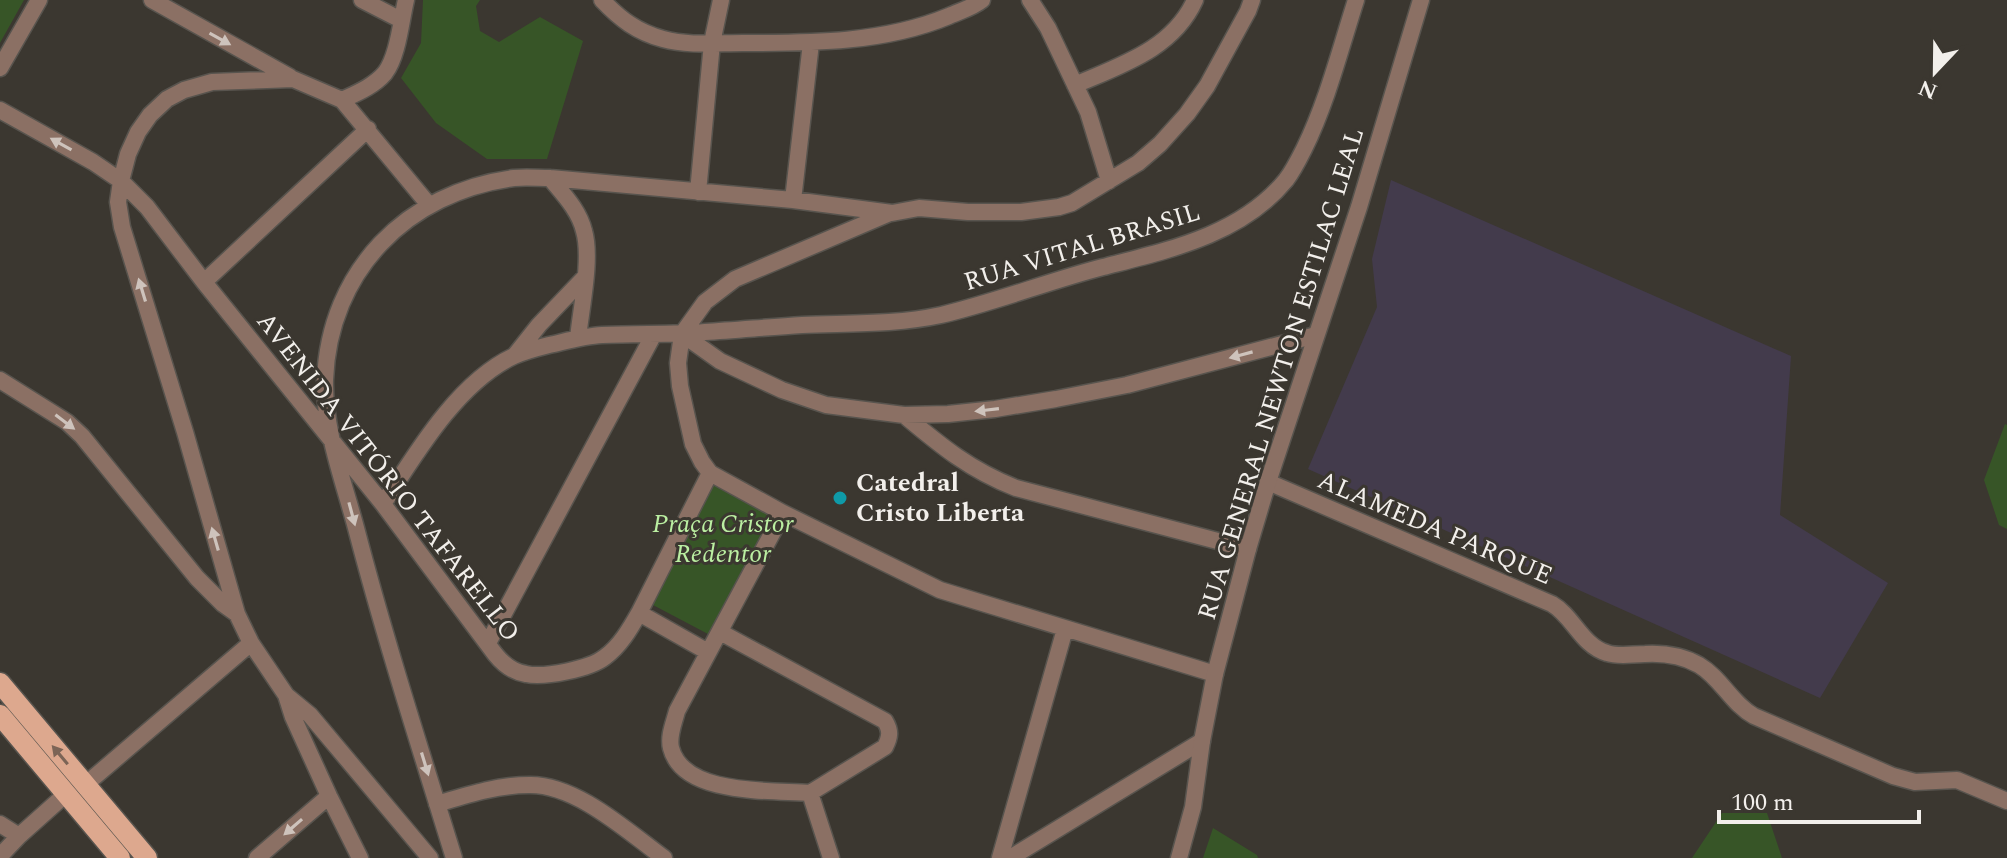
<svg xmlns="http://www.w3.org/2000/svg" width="2007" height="858" viewBox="0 0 2007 858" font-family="Spectral,serif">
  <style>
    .education { fill: #433b4c }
    .green { fill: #375527 }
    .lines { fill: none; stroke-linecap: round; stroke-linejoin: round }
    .minor-casing { stroke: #58544e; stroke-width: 19 }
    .tertiary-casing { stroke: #58544e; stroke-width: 19 }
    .primary-casing { stroke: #58544e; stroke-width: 23 }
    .minor { stroke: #8b7064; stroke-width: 16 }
    .tertiary { stroke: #8b7064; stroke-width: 16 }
    .primary { stroke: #dda88e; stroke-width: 20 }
    .oneway { fill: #cec3bc }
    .oneway2 { fill: #7c6456 }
    .culture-dot { fill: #0f9aa8; stroke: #3b3730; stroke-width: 3 }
    .labels { text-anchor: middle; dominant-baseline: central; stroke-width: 6; stroke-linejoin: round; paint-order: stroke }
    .street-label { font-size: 26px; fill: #f2efeb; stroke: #3b3730 }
    .poi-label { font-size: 26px; font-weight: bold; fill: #f2efeb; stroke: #3b3730; text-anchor: start }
    .park-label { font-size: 26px; font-style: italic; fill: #bbefa2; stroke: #3b3730 }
  </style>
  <rect width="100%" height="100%" fill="#3b3730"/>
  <path class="education" d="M1391,180L1791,356L1780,515L1888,583L1820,698L1308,469L1377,307L1372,259Z"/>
  <path class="green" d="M0,0H24L0,43Z
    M423,0H480L476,6L480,31L499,42L540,17L583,41L547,159H487L436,123L401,78L421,43Z
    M2005,424L2007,425V529L1999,525L1984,480Z
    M715,483L771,516L708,634L653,605Z
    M1722,813H1767L1782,858H1692Z
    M1213,828L1257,855L1258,858H1203Z"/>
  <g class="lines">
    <defs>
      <path id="minor" d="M152,0L290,77
        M362,0L401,20
        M602,0C620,19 637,32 663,39C688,46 717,43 743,43C812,43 884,43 949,16C960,11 972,8 982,0
        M1030,0L1048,28L1088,112L1109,181
        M1075,85C1121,65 1173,49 1195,0
        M342,100L429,205
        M0,110L93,162L121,181L147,207L204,282L383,504L495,654C503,664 512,672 526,674C544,678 590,669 605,657C620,646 630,629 639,613L710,473
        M550,178C563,194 579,210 584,231C592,258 581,308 578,338
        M698,192L712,43L721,0
        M793,200L811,43
        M890,213L735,279L705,302L682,334L678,363L680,386L693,444L702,462L710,473L783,513L940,590L1215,674
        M204,282L368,129
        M682,334L720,361L782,390L826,405L904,415L948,414L995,409L1056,399L1127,385L1316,335
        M516,354L539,325L584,278
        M0,380L67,422L82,436L197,578L223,604L237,614
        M904,415C941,446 970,470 1016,488L1248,549
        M1268,482L1552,604C1573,616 1582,646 1607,653C1619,657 1632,654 1645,654C1663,653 1683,656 1699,665C1721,678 1732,704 1754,716L1893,776L1915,782L1957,780L2007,801
        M383,504C416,453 458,382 514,356C525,351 537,348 549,345C567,341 584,336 602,335C637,333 671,335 705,332C737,330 770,327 802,325C848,323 895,325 941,315C996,302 1049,281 1103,267C1169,250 1241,235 1286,180C1293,171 1299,159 1304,149C1327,102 1340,50 1356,0
        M783,513L677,711C674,723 668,736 671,748C683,796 772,790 810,793
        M639,613L708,652
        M720,632L885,721C891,731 890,737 885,747L810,793
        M488,643L654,334
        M287,696L310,715L430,858
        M85,785L251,643
        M810,793L831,858
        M437,804C467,795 497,785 529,785C576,784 627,831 664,858
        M0,824L19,836
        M0,856L19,836L66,794
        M257,858L329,796
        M360,858L329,796L293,717L286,695L251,643L237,614L185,432L122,227L118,202L121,181L128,154L138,132L150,115L167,99L184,90L212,82L293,79L342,100C357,93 374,86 385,73C398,56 401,21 406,0
        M454,858C420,748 385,639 356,528C343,479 324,431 325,380C329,271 407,192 514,178C526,177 538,178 550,178L793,200L892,213L919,208L968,212H1021L1059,207L1072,203L1138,163L1160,144L1187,114L1207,86L1248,11L1252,0
        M1000,858L1065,629
        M1010,858L1202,741"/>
      <path id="tertiary" d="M0,68L39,0
        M1179,858L1193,807L1202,741L1215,674L1248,549L1268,482L1359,207L1421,0"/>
      <path id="primary" d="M0,683L147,858
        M0,715L120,858"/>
    </defs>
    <use href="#minor" class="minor-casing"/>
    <use href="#tertiary" class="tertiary-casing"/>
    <use href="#primary" class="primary-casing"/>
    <use href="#minor" class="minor"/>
    <use href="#tertiary" class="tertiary"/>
    <use href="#primary" class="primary"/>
  </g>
  <defs><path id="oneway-solid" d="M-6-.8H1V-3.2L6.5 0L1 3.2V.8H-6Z" transform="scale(2)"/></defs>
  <g class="oneway">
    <use href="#oneway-solid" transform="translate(220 39) rotate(29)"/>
    <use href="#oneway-solid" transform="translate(61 144) rotate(-151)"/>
    <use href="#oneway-solid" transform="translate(142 290) rotate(-107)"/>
    <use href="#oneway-solid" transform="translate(1241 355) rotate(165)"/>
    <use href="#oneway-solid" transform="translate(987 410) rotate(173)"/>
    <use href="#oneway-solid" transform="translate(65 422) rotate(37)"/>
    <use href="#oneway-solid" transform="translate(352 514) rotate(75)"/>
    <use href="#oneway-solid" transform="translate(215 539) rotate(-106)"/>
    <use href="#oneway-solid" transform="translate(425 764) rotate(73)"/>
    <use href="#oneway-solid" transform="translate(293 827) rotate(139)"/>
  </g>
  <use class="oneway2" href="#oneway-solid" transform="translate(60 755) rotate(-130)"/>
  <circle class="culture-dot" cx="840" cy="498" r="8"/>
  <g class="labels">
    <g class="street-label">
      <text transform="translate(1082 247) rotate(-17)">RUA VITAL BRASIL</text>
      <text transform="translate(1281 374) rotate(-73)">RUA GENERAL NEWTON ESTILAC LEAL</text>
      <text transform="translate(388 477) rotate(52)">AVENIDA VITÓRIO TAFARELLO</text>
      <text transform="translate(1435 528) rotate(23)">ALAMEDA PARQUE</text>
    </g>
    <g class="poi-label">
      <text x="856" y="483">Catedral<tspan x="856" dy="30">Cristo Liberta</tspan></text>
    </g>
    <g class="park-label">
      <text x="723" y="524">Praça Cristor<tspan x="723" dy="30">Redentor</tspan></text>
    </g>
  </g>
  <g transform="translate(1935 72) rotate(202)" stroke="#3b3730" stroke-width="6" paint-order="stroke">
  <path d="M0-6L14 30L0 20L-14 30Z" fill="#f2efeb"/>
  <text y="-12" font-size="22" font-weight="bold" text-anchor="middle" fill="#f2efeb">N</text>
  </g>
  <path d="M1719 810v12h200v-12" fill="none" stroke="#f2efeb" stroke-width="4"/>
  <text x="1731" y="810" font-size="24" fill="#f2efeb" stroke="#3b3730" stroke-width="6" paint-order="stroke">100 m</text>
</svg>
